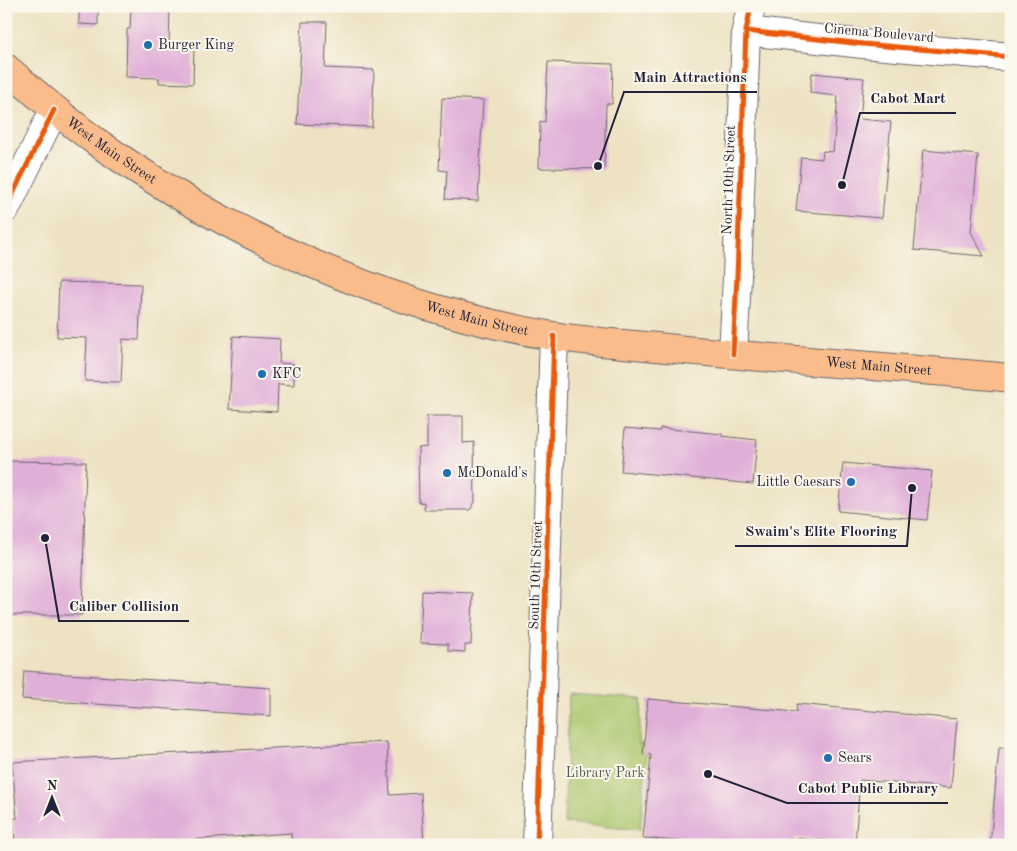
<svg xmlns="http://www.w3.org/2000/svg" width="1017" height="851" viewBox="0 0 1017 851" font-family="'Old Standard TT',serif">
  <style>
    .green { fill: #abc66d; stroke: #667454 }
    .building { fill: #e0afd8 }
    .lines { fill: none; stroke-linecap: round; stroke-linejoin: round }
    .minor-casing { stroke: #69656a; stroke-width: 30 }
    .major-casing { stroke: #69656a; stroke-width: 30 }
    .minor { stroke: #fff; stroke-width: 28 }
    .major { stroke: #f9bc8a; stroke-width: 28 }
    .cycleway-casing { stroke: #fbf7ec; stroke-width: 8 }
    .cycleway { stroke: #e8590c; stroke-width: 5 }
    .poi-dot { fill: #1f6fb2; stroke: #fbf7ec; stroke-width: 2 }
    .labels { text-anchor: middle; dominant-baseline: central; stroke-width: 4; stroke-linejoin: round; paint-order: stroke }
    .street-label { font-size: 14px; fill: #22223b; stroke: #fbf7ec }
    .poi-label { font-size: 14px; fill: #22223b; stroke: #fbf7ec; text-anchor: start }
    .park-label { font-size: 14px; fill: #525b4c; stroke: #fbf7ec }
    .leader { fill: none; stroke: #22223b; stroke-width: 2 }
    .callout-dot { fill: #22223b; stroke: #fbf7ec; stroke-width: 2 }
    .callout-label { font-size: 15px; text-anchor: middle; font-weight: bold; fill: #22223b; stroke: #fbf7ec; stroke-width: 4; stroke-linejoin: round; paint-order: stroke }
  </style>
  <rect width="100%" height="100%" fill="#fbf7ec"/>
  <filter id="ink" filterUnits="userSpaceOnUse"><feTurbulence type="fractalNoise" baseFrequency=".02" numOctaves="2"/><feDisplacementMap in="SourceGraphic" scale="10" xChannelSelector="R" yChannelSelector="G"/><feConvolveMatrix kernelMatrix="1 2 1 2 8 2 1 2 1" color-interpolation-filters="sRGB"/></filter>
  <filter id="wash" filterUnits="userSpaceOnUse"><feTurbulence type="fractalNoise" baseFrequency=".0096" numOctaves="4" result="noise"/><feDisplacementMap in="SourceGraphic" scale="20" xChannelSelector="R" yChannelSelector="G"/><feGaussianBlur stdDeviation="1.12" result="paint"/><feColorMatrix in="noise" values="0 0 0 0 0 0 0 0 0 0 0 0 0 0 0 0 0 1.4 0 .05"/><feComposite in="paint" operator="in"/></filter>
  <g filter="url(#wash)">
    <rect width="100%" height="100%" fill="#ede2c2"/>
    <path class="green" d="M569,694L642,699L638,744L644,745L647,754L640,830L564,823Z"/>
    <g id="blocks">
      <path class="building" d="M79,6H98V25L79,24Z
        M131,6H170L169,46H194L193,84L159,83V78L126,77L127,29H130Z
        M302,22H327L325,68L374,70L372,127L297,124Z
        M548,62L613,64L612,104H606L604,169L539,168L540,121L545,122Z
        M812,73L864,78L860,119L891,122L882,218L796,211L801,157L822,159L823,151L833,152L838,96L810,93Z
        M442,98L483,100L478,201L445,199L447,171L439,170Z
        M923,150L978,155L971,232L984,256L914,250Z
        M59,282L141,284L139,340L123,339L121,382L85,381L87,338L57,337Z
        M233,336L280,339L279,363L294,364V385L278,384L277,412L229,409Z
        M427,416H463V443L474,442L475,502L470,510H424V502L419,503L418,448L427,447Z
        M625,428L660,431V428L722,434V436L757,440L753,484L621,471Z
        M6,461L86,462L82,615H6Z
        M843,463L932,471L927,520L838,511Z
        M422,591L473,593L471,645H465V652L448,651V644L420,643Z
        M24,671L271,688V716L22,699Z
        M648,699L796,712L797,704L957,719L951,788L860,780L855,844L795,838L794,845H696V843L643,838L651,755L643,754Z
        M387,742L390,795L421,793L424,845H292L291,833L113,845H15L13,819L17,818L12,762Z
        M999,748H1011V845H990Z"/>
    </g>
  </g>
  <g filter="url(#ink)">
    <use href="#blocks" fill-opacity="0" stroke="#69656a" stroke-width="1"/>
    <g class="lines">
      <defs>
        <path id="minor" d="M746,31L863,44L1011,57
          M6,208L54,110
          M733,354L737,277L746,31L751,6
          M537,845L554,336"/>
        <g id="major">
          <path id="s1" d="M6,68C36,94 66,120 98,143C232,237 391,309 553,336C590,342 628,344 666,348C781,360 896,367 1011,378"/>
        </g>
      </defs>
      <use href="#minor" class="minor-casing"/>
      <use href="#major" class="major-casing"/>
      <use href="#minor" class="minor"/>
      <use href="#major" class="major"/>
      <defs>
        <path id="cycleway" d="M746,31L863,44L1011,57
          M6,208L54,110
          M733,354L737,277L746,31L751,6
          M537,845L554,336"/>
      </defs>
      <use href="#cycleway" class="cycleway-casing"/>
      <use href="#cycleway" class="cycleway"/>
    </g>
  </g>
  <g class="poi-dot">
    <circle cx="148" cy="45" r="5"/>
    <circle cx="262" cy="374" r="5"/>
    <circle cx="447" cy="473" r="5"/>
    <circle cx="851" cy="482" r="5"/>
    <circle cx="828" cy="758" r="5"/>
  </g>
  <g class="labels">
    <g class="street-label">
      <text transform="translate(879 33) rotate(5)">Cinema Boulevard</text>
      <text stroke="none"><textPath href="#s1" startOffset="134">West Main Street</textPath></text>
      <text transform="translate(729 180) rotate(-88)">North 10th Street</text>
      <text stroke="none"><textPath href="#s1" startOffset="539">West Main Street</textPath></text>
      <text stroke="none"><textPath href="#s1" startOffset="944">West Main Street</textPath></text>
      <text transform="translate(536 575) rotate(-88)">South 10th Street</text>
    </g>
    <g class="poi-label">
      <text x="158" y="45">Burger King</text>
      <text x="272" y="374">KFC</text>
      <text x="457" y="473">McDonald's</text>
      <text x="841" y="482" text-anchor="end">Little Caesars</text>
      <text x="838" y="758">Sears</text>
    </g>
    <g class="park-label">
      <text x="605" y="773">Library Park</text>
    </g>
  </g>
  <path class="leader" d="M598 166L624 92H757M842 185L860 113H956M912 488L907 546H735M45 538L59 621H189M708 774L787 803H948"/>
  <g class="callout-dot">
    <circle cx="598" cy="166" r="5"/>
    <circle cx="842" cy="185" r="5"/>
    <circle cx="912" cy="488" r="5"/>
    <circle cx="45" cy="538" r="5"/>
    <circle cx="708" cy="774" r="5"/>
  </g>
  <g class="callout-label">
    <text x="690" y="82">Main Attractions</text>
    <text x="908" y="103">Cabot Mart</text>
    <text x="821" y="536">Swaim's Elite Flooring</text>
    <text x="124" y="611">Caliber Collision</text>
    <text x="868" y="793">Cabot Public Library</text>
  </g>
  <rect width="1017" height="851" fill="none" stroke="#fbf7ec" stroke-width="25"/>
  <g transform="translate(52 798)" stroke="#fbf7ec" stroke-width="4" paint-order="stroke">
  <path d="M0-4L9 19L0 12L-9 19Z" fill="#22223b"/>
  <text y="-8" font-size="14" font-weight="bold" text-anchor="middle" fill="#22223b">N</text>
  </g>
</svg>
